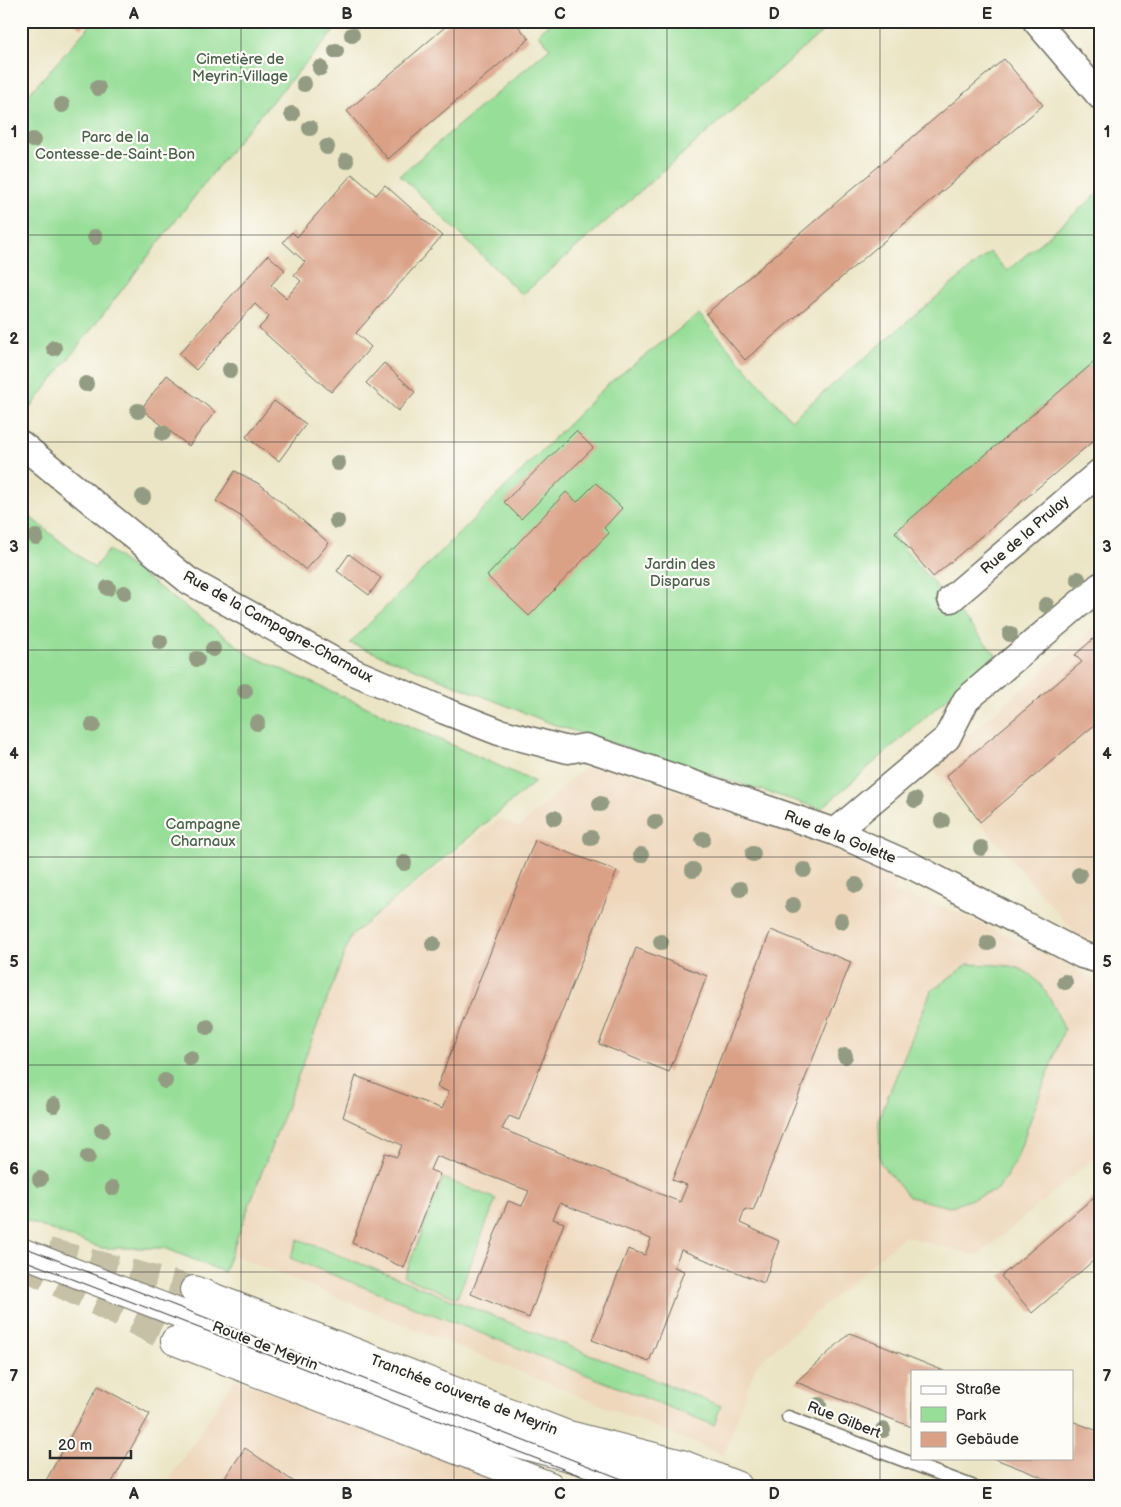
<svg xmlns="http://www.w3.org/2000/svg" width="1121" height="1507" viewBox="0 0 1121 1507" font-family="'Balsamiq Sans',sans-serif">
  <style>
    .built { fill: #eed7bb }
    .green { fill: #97de98; stroke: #618462 }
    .building { fill: #daa187 }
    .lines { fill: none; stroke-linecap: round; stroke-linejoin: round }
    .primary-tunnel { stroke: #c5c0a6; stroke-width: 28; stroke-dasharray: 28 14; stroke-linecap: butt }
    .lane-casing { stroke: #6e6c61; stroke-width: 15 }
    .street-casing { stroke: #6e6c61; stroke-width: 29 }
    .secondary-casing { stroke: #6e6c61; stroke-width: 30 }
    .primary-casing { stroke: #6e6c61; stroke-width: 30 }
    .lane { stroke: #fff; stroke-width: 12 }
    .street { stroke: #fff; stroke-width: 26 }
    .secondary { stroke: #fff; stroke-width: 28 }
    .primary { stroke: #fff; stroke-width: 28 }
    .tram { stroke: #2b2b2b; stroke-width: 1 }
    .tree { fill: #939c82 }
    .grid { fill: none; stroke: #2b2b2b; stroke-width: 1; stroke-opacity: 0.55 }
    .labels { text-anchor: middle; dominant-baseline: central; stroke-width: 4.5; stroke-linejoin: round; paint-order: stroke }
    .park-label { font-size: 15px; fill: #4b614c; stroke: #fdfcf7 }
    .street-label { font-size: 15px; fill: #2b2b2b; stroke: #fdfcf7 }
    .neatline { fill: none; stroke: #2b2b2b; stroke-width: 2 }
    .grid-label { font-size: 16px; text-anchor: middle; font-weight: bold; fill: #2b2b2b }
  </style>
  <rect width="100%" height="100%" fill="#fdfcf7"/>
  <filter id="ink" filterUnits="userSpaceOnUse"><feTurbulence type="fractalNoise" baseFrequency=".02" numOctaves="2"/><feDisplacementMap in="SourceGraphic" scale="10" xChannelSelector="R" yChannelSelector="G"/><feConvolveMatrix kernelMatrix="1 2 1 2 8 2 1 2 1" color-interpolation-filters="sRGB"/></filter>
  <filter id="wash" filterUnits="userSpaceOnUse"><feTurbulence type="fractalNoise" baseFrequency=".0096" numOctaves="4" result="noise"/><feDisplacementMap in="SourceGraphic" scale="20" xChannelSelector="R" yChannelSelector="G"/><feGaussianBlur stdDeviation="1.12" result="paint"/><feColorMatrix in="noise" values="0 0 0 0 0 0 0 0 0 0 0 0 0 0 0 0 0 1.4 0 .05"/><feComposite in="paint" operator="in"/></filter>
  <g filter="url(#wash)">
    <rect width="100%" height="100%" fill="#ebe5c5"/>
    <path class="built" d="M1100,621V933L1085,945L932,767Z
      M594,759L899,875L893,892L956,912L1054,957L1100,983V1153L978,1256L904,1236L756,1365L724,1455L231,1254L351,936L500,819L519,827Z
      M235,1379L517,1486H165Z"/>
    <path class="green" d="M94,21H343L244,133L27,412L21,407V90L28,95Z
      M552,21H834L522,295L400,175L550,48L538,34Z
      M1100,192V357L892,535L996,655L821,809L555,725L350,643L608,384L699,314L791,420L990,252L1007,271Z
      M21,510L94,568L109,550L250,655L535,782L351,936L224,1272L165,1248H101L21,1219Z
      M968,964C981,965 1003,964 1015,967C1042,975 1054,1006 1064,1029L1015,1162L998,1190L949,1207L909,1197L880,1163L879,1118L931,991Z
      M443,1178L496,1199L457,1298L404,1277Z
      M298,1239L721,1406L714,1425L290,1258Z"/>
    <g id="blocks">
      <path class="building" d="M72,21H88L81,29Z
        M452,21H514L529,39L388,159L347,111Z
        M1004,59L1043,105L745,360L706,314Z
        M352,174L376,195L385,185L442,236L356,333L371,347L331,392L259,328L269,317L255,304L196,370L179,354L268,255L285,270L271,285L286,298L301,281L294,275L305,262L283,242L292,232L297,237Z
        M1100,357V435L933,577L895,532Z
        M384,363L415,392L398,411L366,383Z
        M167,375L215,412L189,446L141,409Z
        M274,401L306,424L279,461L246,437Z
        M576,431L593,448L521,519L504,502Z
        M235,471L261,485L329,543L306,570L242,517L216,501Z
        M596,483L622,508L604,528L609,533L529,616L487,576L566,492L577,502Z
        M349,554L381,578L369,595L337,571Z
        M1100,633V724L1098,722L980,822L946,776L1082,662L1075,655Z
        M535,840L617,871L519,1120L509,1116L502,1129L680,1202L687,1185L672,1180L771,930L851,962L753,1211L745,1209L740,1223L779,1241L764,1283L681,1250L674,1267L684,1271L649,1362L592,1340L628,1249L645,1255L651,1239L560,1203L553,1219L564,1223L529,1318L471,1294L508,1201L522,1206L529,1191L436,1156L430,1170L440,1174L404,1268L352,1243L385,1153L397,1157L402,1145L343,1117L356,1076L442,1109L449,1092L437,1087Z
        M636,948L707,976L669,1072L599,1044Z
        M1100,1192V1255L1032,1313L1001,1276Z
        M850,1333L944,1371H912V1427L796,1382Z
        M98,1386L150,1414L110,1486H43Z
        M1072,1421L1100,1432V1486H1064L993,1458H1072Z
        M245,1448L300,1486H219Z"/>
    </g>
  </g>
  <g filter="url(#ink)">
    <use href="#blocks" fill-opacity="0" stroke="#6e6c61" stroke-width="1"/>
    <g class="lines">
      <path class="primary-tunnel" d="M48,1252L194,1290
        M21,1264L175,1341"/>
      <defs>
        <path id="lane" d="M788,1417L972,1486"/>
        <path id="street" d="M1036,21L1100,96
          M21,444L189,581L354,672L445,711L499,732L568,750L585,747L835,832L914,867L1082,955L1100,960
          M951,599L1100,472
          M835,832L947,738L966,700L1100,586"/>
        <path id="secondary" d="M21,1252L509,1441L676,1486"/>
        <path id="primary" d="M194,1290L565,1434L682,1464L738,1486
          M175,1341L550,1486"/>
      </defs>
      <use href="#lane" class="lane-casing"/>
      <use href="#street" class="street-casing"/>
      <use href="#secondary" class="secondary-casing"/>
      <use href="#primary" class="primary-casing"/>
      <use href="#lane" class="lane"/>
      <use href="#street" class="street"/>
      <use href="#secondary" class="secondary"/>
      <use href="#primary" class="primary"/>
      <path class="tram" d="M21,1246L640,1486
        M21,1259L607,1486"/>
    </g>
    <g class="tree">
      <circle cx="352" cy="35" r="8"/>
      <circle cx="336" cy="51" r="8"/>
      <circle cx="320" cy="68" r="8"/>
      <circle cx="304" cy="84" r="8"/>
      <circle cx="98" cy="88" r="8"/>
      <circle cx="62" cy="105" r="8"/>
      <circle cx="292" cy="114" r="8"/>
      <circle cx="310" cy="128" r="8"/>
      <circle cx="33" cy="140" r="8"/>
      <circle cx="327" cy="147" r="8"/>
      <circle cx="346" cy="161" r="8"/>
      <circle cx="95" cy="237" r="8"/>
      <circle cx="54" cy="348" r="8"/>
      <circle cx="230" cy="370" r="8"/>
      <circle cx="86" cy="384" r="8"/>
      <circle cx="138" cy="411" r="8"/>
      <circle cx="163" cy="433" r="8"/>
      <circle cx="338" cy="463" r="8"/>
      <circle cx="143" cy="497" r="8"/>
      <circle cx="337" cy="521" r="8"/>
      <circle cx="36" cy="537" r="8"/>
      <circle cx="1078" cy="579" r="8"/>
      <circle cx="108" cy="588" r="8"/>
      <circle cx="124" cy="593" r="8"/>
      <circle cx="1046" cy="605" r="8"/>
      <circle cx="1010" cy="634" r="8"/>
      <circle cx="160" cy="642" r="8"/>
      <circle cx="213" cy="649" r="8"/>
      <circle cx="197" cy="659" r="8"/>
      <circle cx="245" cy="691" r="8"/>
      <circle cx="257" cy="723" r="8"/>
      <circle cx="93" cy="725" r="8"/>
      <circle cx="915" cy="800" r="8"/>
      <circle cx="600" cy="804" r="8"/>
      <circle cx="554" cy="818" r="8"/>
      <circle cx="942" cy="821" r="8"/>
      <circle cx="655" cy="822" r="8"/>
      <circle cx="591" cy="838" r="8"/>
      <circle cx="703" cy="839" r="8"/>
      <circle cx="981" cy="848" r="8"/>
      <circle cx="753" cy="854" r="8"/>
      <circle cx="641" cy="855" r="8"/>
      <circle cx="404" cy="863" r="8"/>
      <circle cx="693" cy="870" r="8"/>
      <circle cx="804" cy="870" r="8"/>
      <circle cx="1079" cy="875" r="8"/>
      <circle cx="856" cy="885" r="8"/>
      <circle cx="740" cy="889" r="8"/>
      <circle cx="793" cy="905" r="8"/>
      <circle cx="841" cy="921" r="8"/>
      <circle cx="661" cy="942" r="8"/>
      <circle cx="988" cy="943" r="8"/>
      <circle cx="433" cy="944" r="8"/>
      <circle cx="1065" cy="982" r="8"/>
      <circle cx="207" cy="1027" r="8"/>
      <circle cx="845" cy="1056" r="8"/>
      <circle cx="190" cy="1058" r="8"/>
      <circle cx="165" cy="1081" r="8"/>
      <circle cx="54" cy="1105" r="8"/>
      <circle cx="102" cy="1130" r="8"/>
      <circle cx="88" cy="1157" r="8"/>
      <circle cx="40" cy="1179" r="8"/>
      <circle cx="113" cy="1188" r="8"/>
      <circle cx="819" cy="1405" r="8"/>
      <circle cx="883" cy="1430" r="8"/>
    </g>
  </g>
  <path class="grid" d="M241,21V1486M454,21V1486M667,21V1486M880,21V1486M21,235H1100M21,442H1100M21,650H1100M21,857H1100M21,1065H1100M21,1272H1100"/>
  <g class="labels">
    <g class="park-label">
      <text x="240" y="59">Cimetière de<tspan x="240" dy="17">Meyrin-Village</tspan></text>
      <text x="115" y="137">Parc de la<tspan x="115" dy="17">Contesse-de-Saint-Bon</tspan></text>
      <text x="680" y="564">Jardin des<tspan x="680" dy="17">Disparus</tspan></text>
      <text x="203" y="824">Campagne<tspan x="203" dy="17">Charnaux</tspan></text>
    </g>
    <g class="street-label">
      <text transform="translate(1025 535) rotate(-41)">Rue de la Prulay</text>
      <text transform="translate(278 627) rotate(29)">Rue de la Campagne-Charnaux</text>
      <text transform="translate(840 837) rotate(22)">Rue de la Golette</text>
      <text transform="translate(265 1346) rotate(21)">Route de Meyrin</text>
      <text transform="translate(464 1395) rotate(21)">Tranchée couverte de Meyrin</text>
      <text transform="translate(844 1420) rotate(21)">Rue Gilbert</text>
    </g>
  </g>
  <rect width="1121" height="1507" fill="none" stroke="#fdfcf7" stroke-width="55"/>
  <rect x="911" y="1370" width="162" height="90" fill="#fdfcf7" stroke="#a9a8a5"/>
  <rect x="921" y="1386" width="25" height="8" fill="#ffffff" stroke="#a9a8a5"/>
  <text x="956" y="1394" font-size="15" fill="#2b2b2b">Straße</text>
  <rect x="921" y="1407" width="25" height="15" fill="#97de98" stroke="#a9a8a5"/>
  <text x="956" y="1420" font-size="15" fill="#2b2b2b">Park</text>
  <rect x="921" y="1432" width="25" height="15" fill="#daa187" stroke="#a9a8a5"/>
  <text x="956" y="1444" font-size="15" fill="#2b2b2b">Gebäude</text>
  <path d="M50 1450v8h81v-8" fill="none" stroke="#2b2b2b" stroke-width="2.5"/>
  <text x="58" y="1450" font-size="15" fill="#2b2b2b" stroke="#fdfcf7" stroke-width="4" paint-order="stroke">20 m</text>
  <rect x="28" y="28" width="1066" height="1452" class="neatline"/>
  <g class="grid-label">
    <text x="134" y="19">A</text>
    <text x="347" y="19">B</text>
    <text x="560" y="19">C</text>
    <text x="774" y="19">D</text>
    <text x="987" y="19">E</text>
    <text x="14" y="137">1</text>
    <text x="1107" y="137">1</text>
    <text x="14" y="344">2</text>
    <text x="1107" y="344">2</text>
    <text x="14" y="552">3</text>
    <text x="1107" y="552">3</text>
    <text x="14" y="759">4</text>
    <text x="1107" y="759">4</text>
    <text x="14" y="967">5</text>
    <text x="1107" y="967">5</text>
    <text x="14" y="1174">6</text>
    <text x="1107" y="1174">6</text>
    <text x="14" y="1381">7</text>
    <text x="1107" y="1381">7</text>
    <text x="134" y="1499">A</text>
    <text x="347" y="1499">B</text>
    <text x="560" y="1499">C</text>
    <text x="774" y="1499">D</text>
    <text x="987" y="1499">E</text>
  </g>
</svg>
